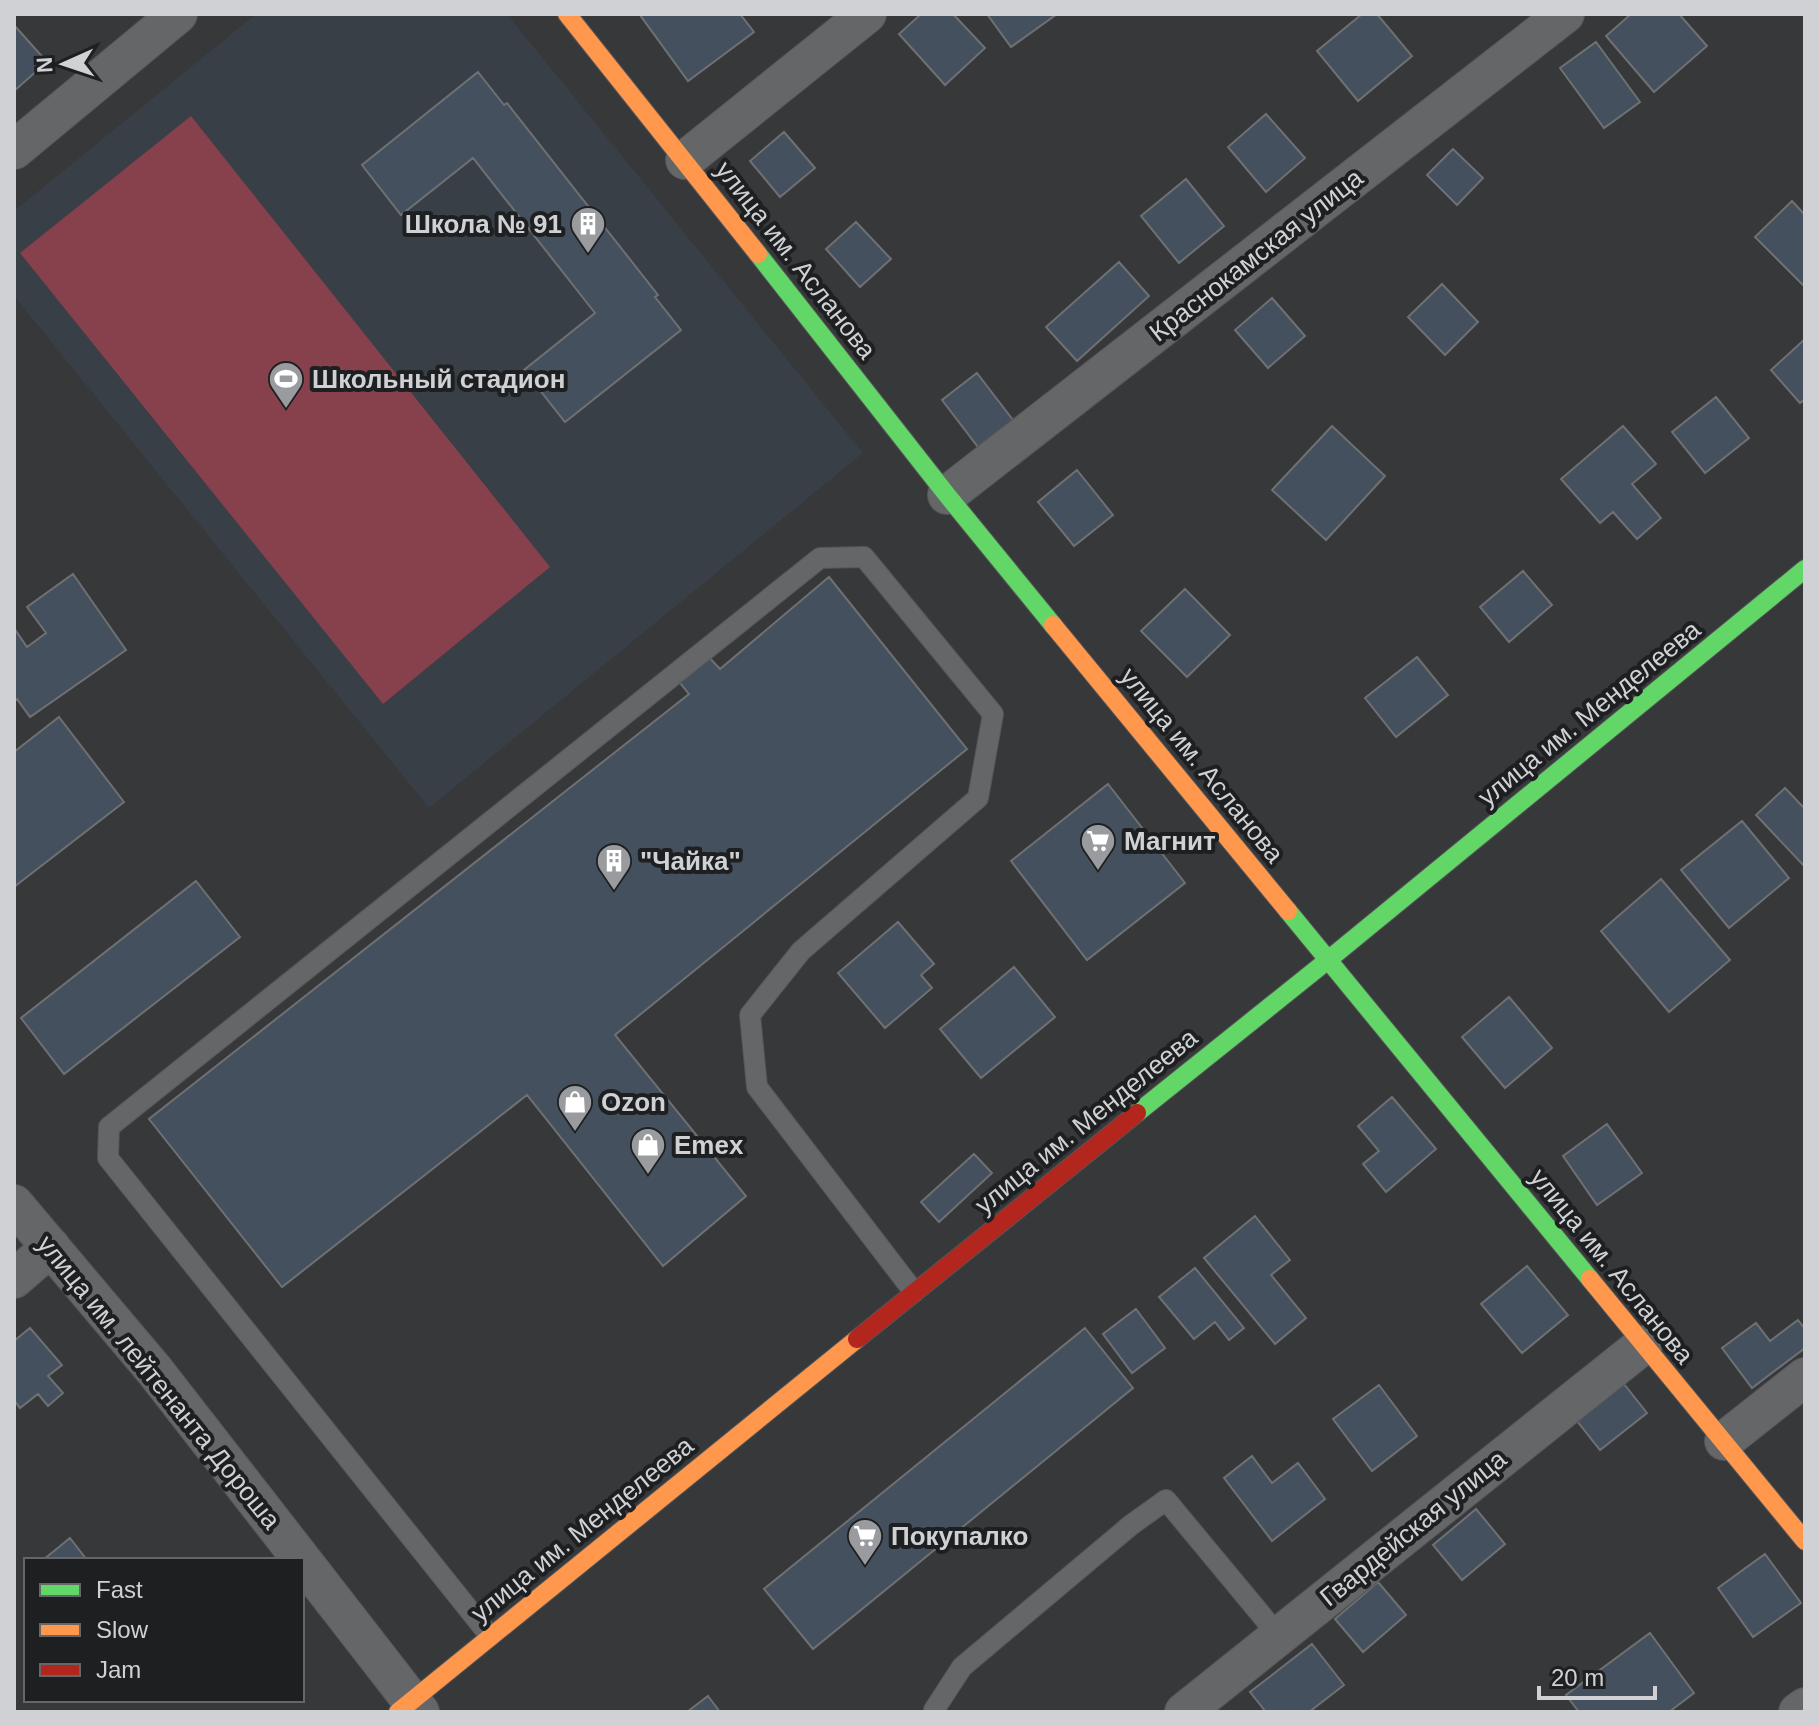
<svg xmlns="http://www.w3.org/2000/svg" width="1819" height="1726" viewBox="0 0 1819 1726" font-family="Helvetica,sans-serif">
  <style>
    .built { fill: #383f47 }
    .green { fill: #86414c }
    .building { fill: #44505d; stroke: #6f7072; stroke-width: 2 }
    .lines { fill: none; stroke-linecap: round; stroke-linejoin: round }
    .lane-casing { stroke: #545558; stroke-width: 22 }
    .street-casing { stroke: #545558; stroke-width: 40 }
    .fast-casing { stroke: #545558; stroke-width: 20 }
    .slow-casing { stroke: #545558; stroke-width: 20 }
    .jam-casing { stroke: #545558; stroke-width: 20 }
    .lane { stroke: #656668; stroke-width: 20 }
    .street { stroke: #656668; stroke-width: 38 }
    .fast { stroke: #63d668; stroke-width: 18 }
    .slow { stroke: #ff974d; stroke-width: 18 }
    .jam { stroke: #b3261e; stroke-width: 18 }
    .labels { text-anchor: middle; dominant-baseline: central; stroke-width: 8; stroke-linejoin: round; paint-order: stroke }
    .poi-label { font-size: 26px; font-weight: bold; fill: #cfd1d4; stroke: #1d1f21; text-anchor: start }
    .street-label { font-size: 26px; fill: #cfd1d4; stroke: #1d1f21 }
  </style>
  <rect width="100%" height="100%" fill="#36383a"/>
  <path class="built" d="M256,14H507L863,453L429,808L14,296V211Z"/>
  <path class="green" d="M191,116L550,567L383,704L20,253Z"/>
  <path class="building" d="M642,14H740L754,32L688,81L640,15Z
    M921,14H953L985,48L945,85L899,34Z
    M987,14H1057L1011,47Z
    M1362,14H1377L1412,56L1358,101L1317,51Z
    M1631,14H1679L1707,46L1654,92L1606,36Z
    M14,25L47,62L14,91Z
    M1596,42L1640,102L1604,128L1560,68Z
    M478,72L504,105L507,103L658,295L655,297L681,330L565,422L524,370L595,313L473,158L401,215L362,165Z
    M1266,114L1305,158L1266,192L1228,147Z
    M784,132L815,168L780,197L750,161Z
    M1453,149L1483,178L1457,205L1427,175Z
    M1186,179L1224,226L1179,263L1141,216Z
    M1792,201L1805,215V283L1803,285L1755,237Z
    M856,222L891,259L860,287L826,249Z
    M1119,262L1149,296L1077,361L1046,327Z
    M1442,284L1478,322L1445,355L1408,317Z
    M1272,298L1305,336L1268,368L1235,330Z
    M1805,339V399L1800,403L1771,370Z
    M977,373L1013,420L978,447L942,400Z
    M1716,397L1749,438L1705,473L1672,432Z
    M1332,426L1385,476L1326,540L1272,490Z
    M1623,426L1656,464L1632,484L1661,518L1637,539L1613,512L1600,523L1561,479Z
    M1077,470L1113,515L1074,546L1038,502Z
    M1523,571L1552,605L1509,642L1480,607Z
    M73,574L126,650L30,717L17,699L14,702V628L27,647L46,633L27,607Z
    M829,577L967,749L615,1035L746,1196L663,1266L527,1095L282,1287L149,1119L689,694L676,678L706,654L720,669Z
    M1185,589L1230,635L1187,677L1141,631Z
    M1417,657L1448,695L1396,737L1365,698Z
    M59,717L124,802L14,887V752Z
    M1108,784L1185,883L1087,960L1011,861Z
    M1785,788L1805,809V867L1756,815Z
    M1742,821L1789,878L1729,928L1681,870Z
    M1661,879L1730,960L1669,1012L1601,931Z
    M196,881L240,937L64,1074L21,1018Z
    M898,922L934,964L921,975L932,988L885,1028L838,973Z
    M1014,967L1055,1017L981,1078L940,1029Z
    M1509,997L1552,1048L1505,1088L1462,1037Z
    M1392,1097L1436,1149L1386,1192L1363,1164L1379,1151L1358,1126Z
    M1607,1124L1642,1173L1597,1205L1563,1156Z
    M974,1154L992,1173L939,1222L921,1202Z
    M1255,1216L1290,1260L1271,1275L1306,1318L1275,1344L1204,1258Z
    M1527,1266L1568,1315L1522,1353L1481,1304Z
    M1195,1268L1244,1328L1229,1340L1215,1322L1194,1339L1159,1297Z
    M1136,1309L1165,1348L1132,1373L1103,1334Z
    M1798,1320L1805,1329V1348L1752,1388L1722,1348L1756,1323L1770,1341Z
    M30,1328L62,1365L48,1376L63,1393L48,1406L38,1394L20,1408L14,1400V1341Z
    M1085,1328L1133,1388L813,1649L764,1589Z
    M1624,1384L1647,1413L1600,1450L1577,1421Z
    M1379,1385L1417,1436L1372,1471L1333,1419Z
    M1252,1456L1272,1483L1298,1463L1325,1499L1272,1541L1224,1478Z
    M1476,1509L1505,1544L1462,1580L1433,1545Z
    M70,1538L87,1560H43Z
    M1765,1554L1801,1603L1753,1637L1718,1588Z
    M1378,1582L1406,1615L1363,1652L1335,1619Z
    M1650,1633L1694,1693L1669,1712H1579L1566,1695Z
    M1312,1644L1344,1685L1309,1712H1266L1250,1692Z
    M708,1696L720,1712H687Z"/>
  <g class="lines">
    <defs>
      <path id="lane" d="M490,1636L108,1158L109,1127L820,558L864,557L993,714L978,798L801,951L750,1015L757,1087L914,1292
        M934,1712V1710L962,1667L1131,1525L1166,1500L1278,1635"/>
      <path id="street" d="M14,150L178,14
        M685,160L867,14
        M947,495L1565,14
        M14,1204L155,1371L302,1560
        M14,1279L51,1247
        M1724,1441L1805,1377
        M302,1560L420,1712
        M1184,1712L1643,1345
        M1798,1712L1805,1707"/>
      <path id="fast" d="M758,254L947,495L1053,625
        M1288,911L1590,1279
        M1137,1113L1328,960L1805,569"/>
      <path id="slow" d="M567,14L758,254
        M1053,625L1288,911
        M1590,1279L1805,1541
        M398,1712L857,1339"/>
      <path id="jam" d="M857,1339L1137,1113"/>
    </defs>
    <use href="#lane" class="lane-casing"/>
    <use href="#street" class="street-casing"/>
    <use href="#fast" class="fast-casing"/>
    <use href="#slow" class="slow-casing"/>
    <use href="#jam" class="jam-casing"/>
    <use href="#lane" class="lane"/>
    <use href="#street" class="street"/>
    <use href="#fast" class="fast"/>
    <use href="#slow" class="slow"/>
    <use href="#jam" class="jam"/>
  </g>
  <defs>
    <symbol id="building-pin" viewBox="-11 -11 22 30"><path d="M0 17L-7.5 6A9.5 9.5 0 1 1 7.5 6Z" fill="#999b9e" stroke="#1d1f21"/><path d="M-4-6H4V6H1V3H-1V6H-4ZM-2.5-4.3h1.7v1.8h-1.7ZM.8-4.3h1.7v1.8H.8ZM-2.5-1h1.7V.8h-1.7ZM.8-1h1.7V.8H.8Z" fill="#fff"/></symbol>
    <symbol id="stadium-pin" viewBox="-11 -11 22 30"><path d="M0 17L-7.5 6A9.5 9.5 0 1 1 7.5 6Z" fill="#999b9e" stroke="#1d1f21"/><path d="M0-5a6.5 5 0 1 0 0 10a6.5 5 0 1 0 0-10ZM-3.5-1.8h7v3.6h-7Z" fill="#fff"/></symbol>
    <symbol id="supermarket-pin" viewBox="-11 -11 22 30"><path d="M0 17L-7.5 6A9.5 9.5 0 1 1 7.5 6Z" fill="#999b9e" stroke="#1d1f21"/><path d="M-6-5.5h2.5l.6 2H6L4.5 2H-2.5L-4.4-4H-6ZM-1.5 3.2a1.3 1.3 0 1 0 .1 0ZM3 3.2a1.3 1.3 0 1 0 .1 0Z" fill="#fff"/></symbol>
    <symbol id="shop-pin" viewBox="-11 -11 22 30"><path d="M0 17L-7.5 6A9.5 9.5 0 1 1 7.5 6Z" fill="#999b9e" stroke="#1d1f21"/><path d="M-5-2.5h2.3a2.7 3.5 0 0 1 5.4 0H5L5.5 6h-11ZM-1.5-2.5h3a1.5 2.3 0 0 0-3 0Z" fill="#fff"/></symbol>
  </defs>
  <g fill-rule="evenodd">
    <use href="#building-pin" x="568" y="204" width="40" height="54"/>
    <use href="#stadium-pin" x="266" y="359" width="40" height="54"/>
    <use href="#supermarket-pin" x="1078" y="821" width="40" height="54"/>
    <use href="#building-pin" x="594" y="841" width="40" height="54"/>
    <use href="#shop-pin" x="555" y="1082" width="40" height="54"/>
    <use href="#shop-pin" x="628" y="1125" width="40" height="54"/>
    <use href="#supermarket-pin" x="845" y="1516" width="40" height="54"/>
  </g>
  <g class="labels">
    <g class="poi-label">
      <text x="562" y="224" text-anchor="end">Школа № 91</text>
      <text x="312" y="379">Школьный стадион</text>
      <text x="1124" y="841">Магнит</text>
      <text x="640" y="861">"Чайка"</text>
      <text x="601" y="1102">Ozon</text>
      <text x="674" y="1145">Emex</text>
      <text x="891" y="1536">Покупалко</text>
    </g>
    <g class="street-label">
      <text transform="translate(1256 255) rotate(-38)">Краснокамская улица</text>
      <text transform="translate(796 260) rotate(52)">улица им. Асланова</text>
      <text transform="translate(1589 713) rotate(-39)">улица им. Менделеева</text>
      <text transform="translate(1202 765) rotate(51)">улица им. Асланова</text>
      <text transform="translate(1086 1121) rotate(-39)">улица им. Менделеева</text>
      <text transform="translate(1612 1266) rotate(51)">улица им. Асланова</text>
      <text transform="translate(159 1382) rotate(51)">улица им. лейтенанта Дороша</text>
      <text transform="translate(1413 1528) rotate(-39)">Гвардейская улица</text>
      <text transform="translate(582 1529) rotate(-39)">улица им. Менделеева</text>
    </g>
  </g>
  <rect width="1819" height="1726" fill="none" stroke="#cfd1d4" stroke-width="32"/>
  <rect x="24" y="1558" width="280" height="144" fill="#1d1f21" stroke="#646669" stroke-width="2"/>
  <rect x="40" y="1584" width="40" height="12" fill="#63d668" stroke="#646669" stroke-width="2"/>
  <text x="96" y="1598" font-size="24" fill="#cfd1d4">Fast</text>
  <rect x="40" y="1624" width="40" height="12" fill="#ff974d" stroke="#646669" stroke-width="2"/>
  <text x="96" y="1638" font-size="24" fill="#cfd1d4">Slow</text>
  <rect x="40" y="1664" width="40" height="12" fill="#b3261e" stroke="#646669" stroke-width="2"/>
  <text x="96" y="1678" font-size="24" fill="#cfd1d4">Jam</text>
  <g transform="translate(64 64) rotate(267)" stroke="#1d1f21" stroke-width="6" paint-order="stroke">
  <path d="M0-6L14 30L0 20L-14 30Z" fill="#cfd1d4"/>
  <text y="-12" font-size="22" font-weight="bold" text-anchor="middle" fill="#cfd1d4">N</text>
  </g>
  <path d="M1539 1686v12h116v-12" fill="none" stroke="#cfd1d4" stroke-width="4"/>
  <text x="1551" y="1686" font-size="24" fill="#cfd1d4" stroke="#1d1f21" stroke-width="6" paint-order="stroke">20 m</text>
</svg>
